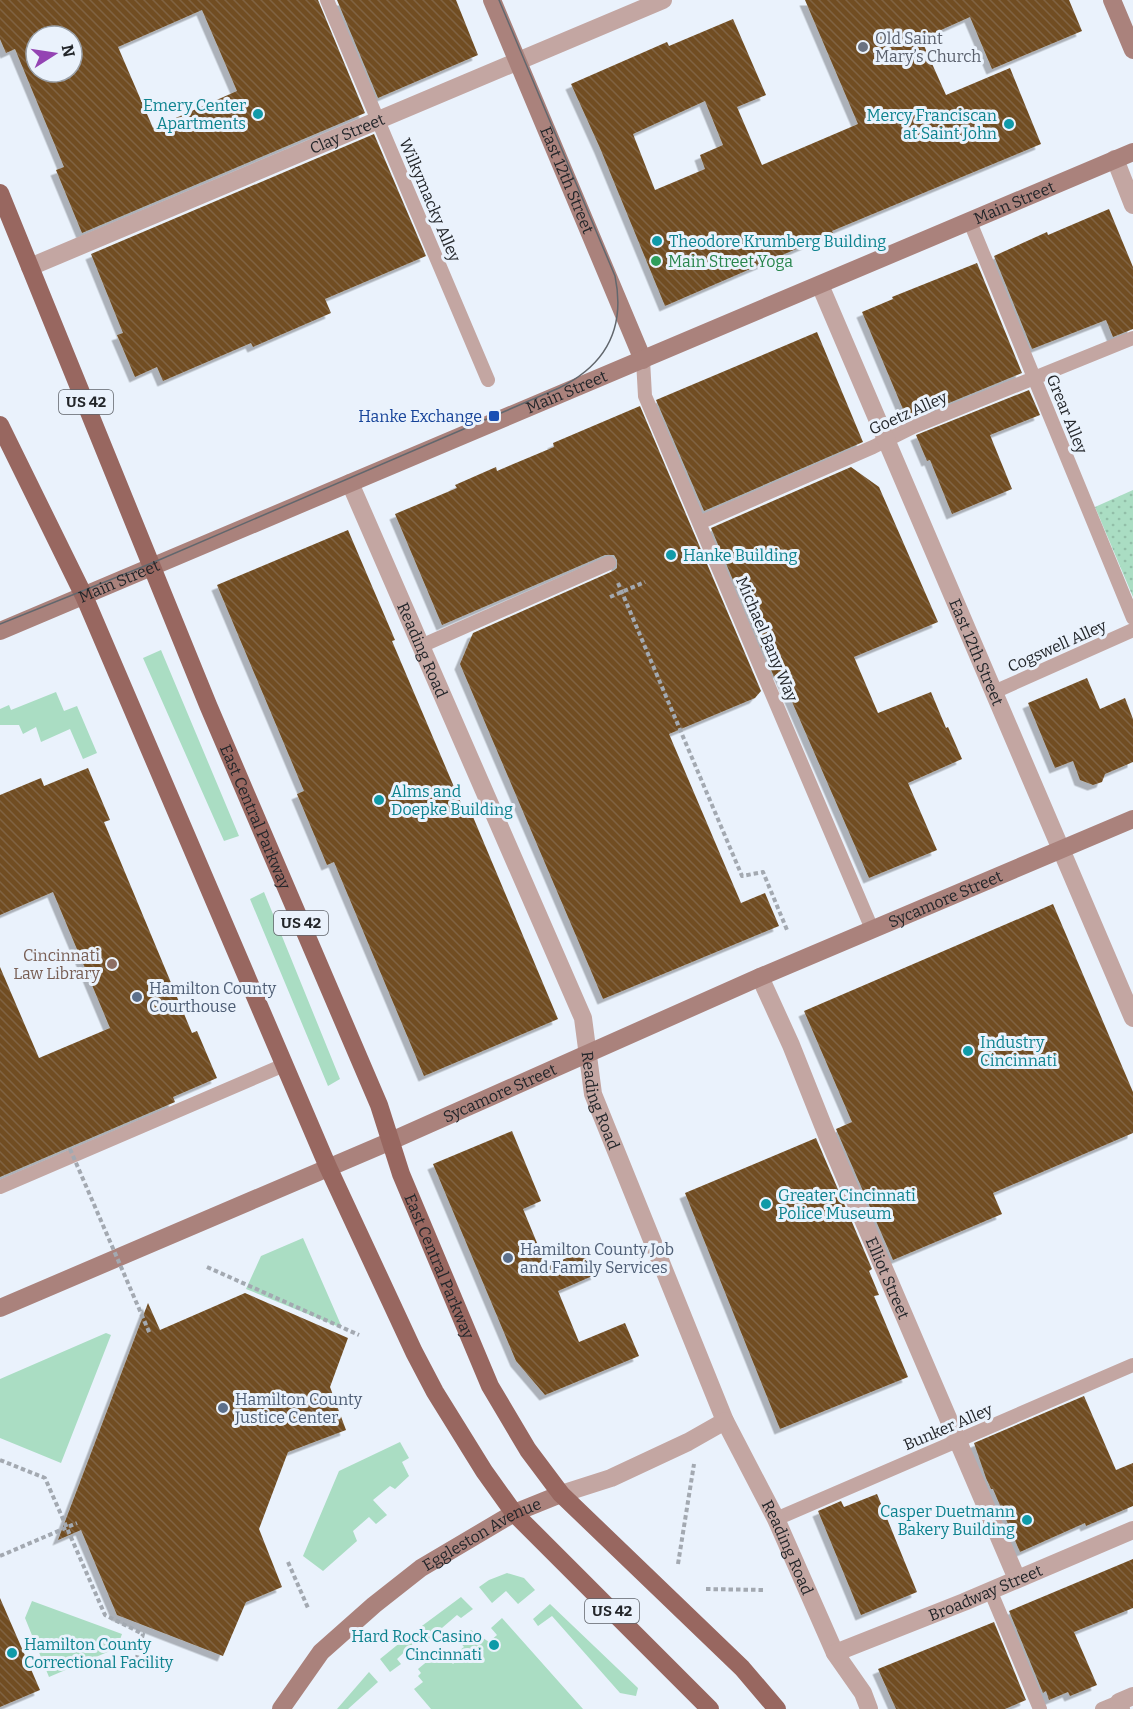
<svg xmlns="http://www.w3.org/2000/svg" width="1133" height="1709" viewBox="0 0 1133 1709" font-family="Bitter,serif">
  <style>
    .green { fill: #aaddc3 }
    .park { fill: url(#park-dots) }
    .building { fill: url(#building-back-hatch); fill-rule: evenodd; filter: url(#shadow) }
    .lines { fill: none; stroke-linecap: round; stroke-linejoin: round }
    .path { stroke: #a3a9b1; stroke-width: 4; stroke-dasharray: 4.5 3; stroke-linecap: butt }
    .lane { stroke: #c3a6a2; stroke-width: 14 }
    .street { stroke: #c3a6a2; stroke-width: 18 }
    .secondary { stroke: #aa827c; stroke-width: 18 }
    .primary { stroke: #986760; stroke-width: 18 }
    .tram { stroke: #62676d; stroke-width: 1.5 }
    .path-bridge { stroke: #a3a9b1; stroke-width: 4; stroke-dasharray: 4.5 3; stroke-linecap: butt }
    .worship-dot { fill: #6b7280; stroke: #eaf2fc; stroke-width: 2 }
    .culture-dot { fill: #0f9aa8; stroke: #eaf2fc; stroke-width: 2 }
    .leisure-dot { fill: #2e9e5b; stroke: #eaf2fc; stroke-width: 2 }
    .transit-dot { fill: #1a4fb4; stroke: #eaf2fc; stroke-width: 2 }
    .education-dot { fill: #8d6e63; stroke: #eaf2fc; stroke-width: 2 }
    .service-dot { fill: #5c6f8a; stroke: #eaf2fc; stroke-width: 2 }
    .labels { text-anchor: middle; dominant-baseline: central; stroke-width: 6; stroke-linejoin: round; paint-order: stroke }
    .shield { fill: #eaf2fc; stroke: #5f6369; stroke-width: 1.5 }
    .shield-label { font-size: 15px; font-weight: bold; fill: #23262a }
    .worship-label { font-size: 16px; fill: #5b616d; stroke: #eaf2fc; text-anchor: start }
    .culture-label { font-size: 16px; fill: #0d838f; stroke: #eaf2fc; text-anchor: start }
    .street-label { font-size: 16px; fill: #23262a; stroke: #eaf2fc }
    .leisure-label { font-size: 16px; fill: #27864d; stroke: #eaf2fc; text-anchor: start }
    .transit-label { font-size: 16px; fill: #164399; stroke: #eaf2fc; text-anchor: end }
    .education-label { font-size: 16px; fill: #785e54; stroke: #eaf2fc; text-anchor: end }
    .service-label { font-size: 16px; fill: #4e5e75; stroke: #eaf2fc; text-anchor: start }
  </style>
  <defs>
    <pattern id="park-dots" width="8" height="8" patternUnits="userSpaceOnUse" patternTransform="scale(1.5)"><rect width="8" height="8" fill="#aaddc3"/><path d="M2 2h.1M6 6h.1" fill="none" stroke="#92bea8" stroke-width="1.8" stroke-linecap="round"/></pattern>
    <pattern id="building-back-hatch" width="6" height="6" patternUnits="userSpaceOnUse" patternTransform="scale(1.5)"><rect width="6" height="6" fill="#714d23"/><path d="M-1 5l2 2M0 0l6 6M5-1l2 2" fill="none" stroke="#806442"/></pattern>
    <filter id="shadow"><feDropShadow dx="-5.5" dy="5.5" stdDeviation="0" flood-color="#0004"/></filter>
  </defs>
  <rect width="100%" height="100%" fill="#eaf2fc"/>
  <path class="green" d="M161,650L239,836L224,841L143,658Z
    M56,692L64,711L77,706L97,753L83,759L70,729L41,742L36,727L23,734L19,725H0V709L9,705L11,710Z
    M264,892L340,1079L328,1086L250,899Z
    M303,1238L341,1325L337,1326L246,1289L261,1256Z
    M106,1333L111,1335L61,1463L0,1438V1379Z
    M400,1442L409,1458L402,1462L409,1476L395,1489L390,1486L373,1500L387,1515L376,1524L369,1517L353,1531L357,1541L323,1571L303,1556L339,1471Z
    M507,1573L524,1578L535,1590L518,1604L506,1591L492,1603L479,1587L489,1580Z
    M461,1597L473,1609L461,1618L457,1615L428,1640L422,1635L397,1659L401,1664L390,1672L380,1659L407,1637Z
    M32,1601L122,1634L117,1648L49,1677L25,1618Z
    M550,1604L638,1688L636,1696L620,1693L552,1616L538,1626L533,1619Z
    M502,1618L583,1709H431L414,1689L423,1682L418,1676L421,1673L418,1669L436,1654L446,1662L449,1660L453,1664L457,1660L460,1663L466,1657L460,1650L464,1647L459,1641L471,1630L489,1642L497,1635L491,1628Z
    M369,1672L378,1682L348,1709H337Z"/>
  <path class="park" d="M1133,490V597L1095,507Z"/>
  <path class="building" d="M0,0H318L365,113L82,233L56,170L64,167L15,49L6,53L0,39ZM202,10L237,91L153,128L118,47ZM36,36H72V72H36Z
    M337,0H456L478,55L378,98Z
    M805,0H1069L1082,31L992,69L970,17L921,39L946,95L1010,68L1041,144L832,231L833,233L665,306L600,148L571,84L667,42L669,46L733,19L766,95L737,107L762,165L858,124ZM705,101L723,145L700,155L705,169L655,190L633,134Z
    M374,134L426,256L325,299L331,313L253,347L251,343L163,381L157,367L135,377L117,335L123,333L91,254Z
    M1109,209L1133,267V329L1113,337L1106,320L1032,349L994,256L1047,232L1048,235Z
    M977,263L1022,373L910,419L907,413L905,414L862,312L893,299L892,297Z
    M817,332L863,442L704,511L656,400Z
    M1029,390L1040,415L990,435L1012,489L952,514L930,460L927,461L916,435Z
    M640,406L761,691L755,698L669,734L741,903L765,893L779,926L603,999L460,664L473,633L613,571L617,568V560L614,555H605L442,625L395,514L457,488L455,485L496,467L497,471L554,447L553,443Z
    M851,467L879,487L938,622L854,657L878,713L931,692L946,728L948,727L962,759L908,783L937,850L869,878L779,672L774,677L711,528Z
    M348,530L395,640L392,641L463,808L468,805L558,1019L424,1076L334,862L327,865L297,794L304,791L217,585Z
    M1087,678L1100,709L1125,698L1133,719V762L1105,774L1102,782L1093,785L1080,780L1073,761L1055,768L1028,703Z
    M88,768L110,820L104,822L192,1033L197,1031L217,1078L173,1097L175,1102L0,1177V967L39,1058L110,1028L53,892L0,915V795L41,778L44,786Z
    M1053,904L1133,1092V1133L993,1193L1002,1214L893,1260L836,1129L852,1122L804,1011Z
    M512,1131L541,1201L523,1209L547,1267L586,1249L597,1274L558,1291L579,1342L625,1323L639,1356L545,1395L516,1361L433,1164Z
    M816,1138L872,1269L869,1271L879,1295L874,1296L908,1377L780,1429L685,1193Z
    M245,1293L348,1338L330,1387L346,1430L288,1452L259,1529L282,1587L246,1602L223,1656L117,1615L81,1530L58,1540L148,1303L160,1330Z
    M1084,1396L1116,1470L1133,1463V1506L1086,1526L1085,1523L1020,1552L993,1489H991L986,1478L974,1443Z
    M877,1494L917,1592L861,1615L818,1511L841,1501L844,1507Z
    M1133,1559V1608L1074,1632L1097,1685L1070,1696L1068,1692L1049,1700L1046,1691L1043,1693L1009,1611Z
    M0,1598L40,1690L0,1707Z
    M994,1622L1026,1700L1005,1709H896L878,1669Z"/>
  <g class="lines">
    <path class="path" d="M618,583L742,876L763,872L787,930
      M207,1267L359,1335
      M0,1460L45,1478L105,1615L143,1634L135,1665
      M288,1562L308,1608
      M678,1564L694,1464
      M706,1589L764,1590"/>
    <path class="lane" d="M327,0L488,380
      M970,222L1133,618
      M643,360L645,396L872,929
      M699,523L873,447L913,427L1133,338
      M421,646L609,563
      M994,692L1133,630
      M0,1187L284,1065
      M776,1519L1133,1365
      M990,1590L1040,1709
      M1102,1709L1119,1702"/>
    <g class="street">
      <path d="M1115,159L1133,205"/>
      <path id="s1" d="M30,267L663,0"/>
      <path id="s2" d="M820,285L1133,1018"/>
      <path id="s3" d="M350,483L583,1018L593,1094L725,1421L776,1519L835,1653L863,1693L869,1709"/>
      <path id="s4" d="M760,977L791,1045L828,1138L1017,1579"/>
      <path d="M561,1494L611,1478L688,1442L725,1421"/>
      <path id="s5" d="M835,1653L964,1602L1133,1530"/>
      <path d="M1121,1709L1119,1702L1133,1696"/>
    </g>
    <g class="secondary">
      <path id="s6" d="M492,0L643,360"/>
      <path d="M1112,0L1133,50"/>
      <path id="s7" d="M0,631L1133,152"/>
      <path id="s8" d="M0,1308L391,1141L760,977L1133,819"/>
      <path id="s9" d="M281,1709L321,1652L374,1605L421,1568L514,1513L561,1494"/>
    </g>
    <g class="primary">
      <path id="s10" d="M0,193L208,705L379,1105L401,1174L490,1386L528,1450L561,1494L742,1668L777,1709"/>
      <path d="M0,425L84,596L328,1167L414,1352L435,1392L484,1471L514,1513L710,1709"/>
    </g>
    <path class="tram" d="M0,624L152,563L559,388C606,365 626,329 615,276L499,0"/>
    <path class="path-bridge" d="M610,597L645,582
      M70,1149L150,1334
      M0,1556L77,1523"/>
  </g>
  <circle class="worship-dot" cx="863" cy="47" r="6"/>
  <g class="culture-dot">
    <circle cx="258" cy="114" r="6"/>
    <circle cx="1009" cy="124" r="6"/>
    <circle cx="657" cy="241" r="6"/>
    <circle cx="671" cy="555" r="6"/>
    <circle cx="379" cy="800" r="6"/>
    <circle cx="968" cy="1051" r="6"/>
    <circle cx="766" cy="1204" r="6"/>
    <circle cx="1027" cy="1520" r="6"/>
    <circle cx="494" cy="1645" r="6"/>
    <circle cx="12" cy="1653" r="6"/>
  </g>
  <circle class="leisure-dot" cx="656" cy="261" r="6"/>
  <rect class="transit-dot" x="488" y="410" width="12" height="12" rx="3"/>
  <circle class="education-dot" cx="112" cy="964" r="6"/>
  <g class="service-dot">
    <circle cx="137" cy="997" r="6"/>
    <circle cx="508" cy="1258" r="6"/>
    <circle cx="223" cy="1408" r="6"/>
  </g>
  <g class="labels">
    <g class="shield">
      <rect x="59" y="390" width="54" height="24" rx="4.5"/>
      <rect x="274" y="911" width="54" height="24" rx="4.5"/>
      <rect x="585" y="1599" width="54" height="24" rx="4.5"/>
    </g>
    <g class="shield-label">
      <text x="86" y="402">US 42</text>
      <text x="301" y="923">US 42</text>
      <text x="612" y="1611">US 42</text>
    </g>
    <g class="worship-label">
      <text x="875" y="38">Old Saint<tspan x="875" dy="18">Mary’s Church</tspan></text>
    </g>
    <g class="culture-label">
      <text x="246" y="105" text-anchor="end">Emery Center<tspan x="246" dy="18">Apartments</tspan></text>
      <text x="997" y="115" text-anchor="end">Mercy Franciscan<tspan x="997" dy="18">at Saint John</tspan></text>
      <text x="669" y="241">Theodore Krumberg Building</text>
      <text x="683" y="555">Hanke Building</text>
      <text x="391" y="791">Alms and<tspan x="391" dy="18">Doepke Building</tspan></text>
      <text x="980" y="1042">Industry<tspan x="980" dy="18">Cincinnati</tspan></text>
      <text x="778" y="1195">Greater Cincinnati<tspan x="778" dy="18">Police Museum</tspan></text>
      <text x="1015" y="1511" text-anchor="end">Casper Duetmann<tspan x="1015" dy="18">Bakery Building</tspan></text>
      <text x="482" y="1636" text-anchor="end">Hard Rock Casino<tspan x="482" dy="18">Cincinnati</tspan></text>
      <text x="24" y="1644">Hamilton County<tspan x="24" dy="18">Correctional Facility</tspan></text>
    </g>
    <g class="street-label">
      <text stroke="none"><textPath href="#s1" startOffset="344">Clay Street</textPath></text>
      <text stroke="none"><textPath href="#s6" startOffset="195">East 12th Street</textPath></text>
      <text transform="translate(430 200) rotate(67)">Wilkymacky Alley</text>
      <text stroke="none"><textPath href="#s7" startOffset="1101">Main Street</textPath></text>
      <text stroke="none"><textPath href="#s7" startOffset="615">Main Street</textPath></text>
      <text transform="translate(908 413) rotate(-24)">Goetz Alley</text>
      <text transform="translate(1067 414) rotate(68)">Grear Alley</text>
      <text stroke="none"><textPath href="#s7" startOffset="129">Main Street</textPath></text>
      <text transform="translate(767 639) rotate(67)">Michael Bany Way</text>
      <text transform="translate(1057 646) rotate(-24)">Cogswell Alley</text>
      <text stroke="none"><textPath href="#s3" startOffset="182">Reading Road</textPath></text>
      <text stroke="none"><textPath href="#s2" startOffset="399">East 12th Street</textPath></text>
      <text stroke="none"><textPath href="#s10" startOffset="674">East Central Parkway</textPath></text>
      <text stroke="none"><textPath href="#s8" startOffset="1030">Sycamore Street</textPath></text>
      <text stroke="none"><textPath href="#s8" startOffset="544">Sycamore Street</textPath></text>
      <text stroke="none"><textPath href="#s3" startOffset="668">Reading Road</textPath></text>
      <text stroke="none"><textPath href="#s10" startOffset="1160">East Central Parkway</textPath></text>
      <text stroke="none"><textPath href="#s4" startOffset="327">Elliot Street</textPath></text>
      <text transform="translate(948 1427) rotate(-23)">Bunker Alley</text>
      <text stroke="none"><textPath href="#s9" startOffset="270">Eggleston Avenue</textPath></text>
      <text stroke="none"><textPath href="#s3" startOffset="1154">Reading Road</textPath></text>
      <text stroke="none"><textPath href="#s5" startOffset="162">Broadway Street</textPath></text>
    </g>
    <g class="leisure-label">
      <text x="668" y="261">Main Street Yoga</text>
    </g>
    <g class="transit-label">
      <text x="482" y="416">Hanke Exchange</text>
    </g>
    <g class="education-label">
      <text x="100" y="955">Cincinnati<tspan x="100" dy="18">Law Library</tspan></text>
    </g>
    <g class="service-label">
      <text x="149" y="988">Hamilton County<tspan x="149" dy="18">Courthouse</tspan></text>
      <text x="520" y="1249">Hamilton County Job<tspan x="520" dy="18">and Family Services</tspan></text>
      <text x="235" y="1399">Hamilton County<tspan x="235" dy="18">Justice Center</tspan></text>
    </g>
  </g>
  <g transform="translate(54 54) rotate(78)"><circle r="28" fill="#eaf2fc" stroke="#9aa0a8" stroke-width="1.5"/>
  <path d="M0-4.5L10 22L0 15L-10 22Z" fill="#9444b3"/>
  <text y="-9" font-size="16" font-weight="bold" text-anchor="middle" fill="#23262a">N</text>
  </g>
</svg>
